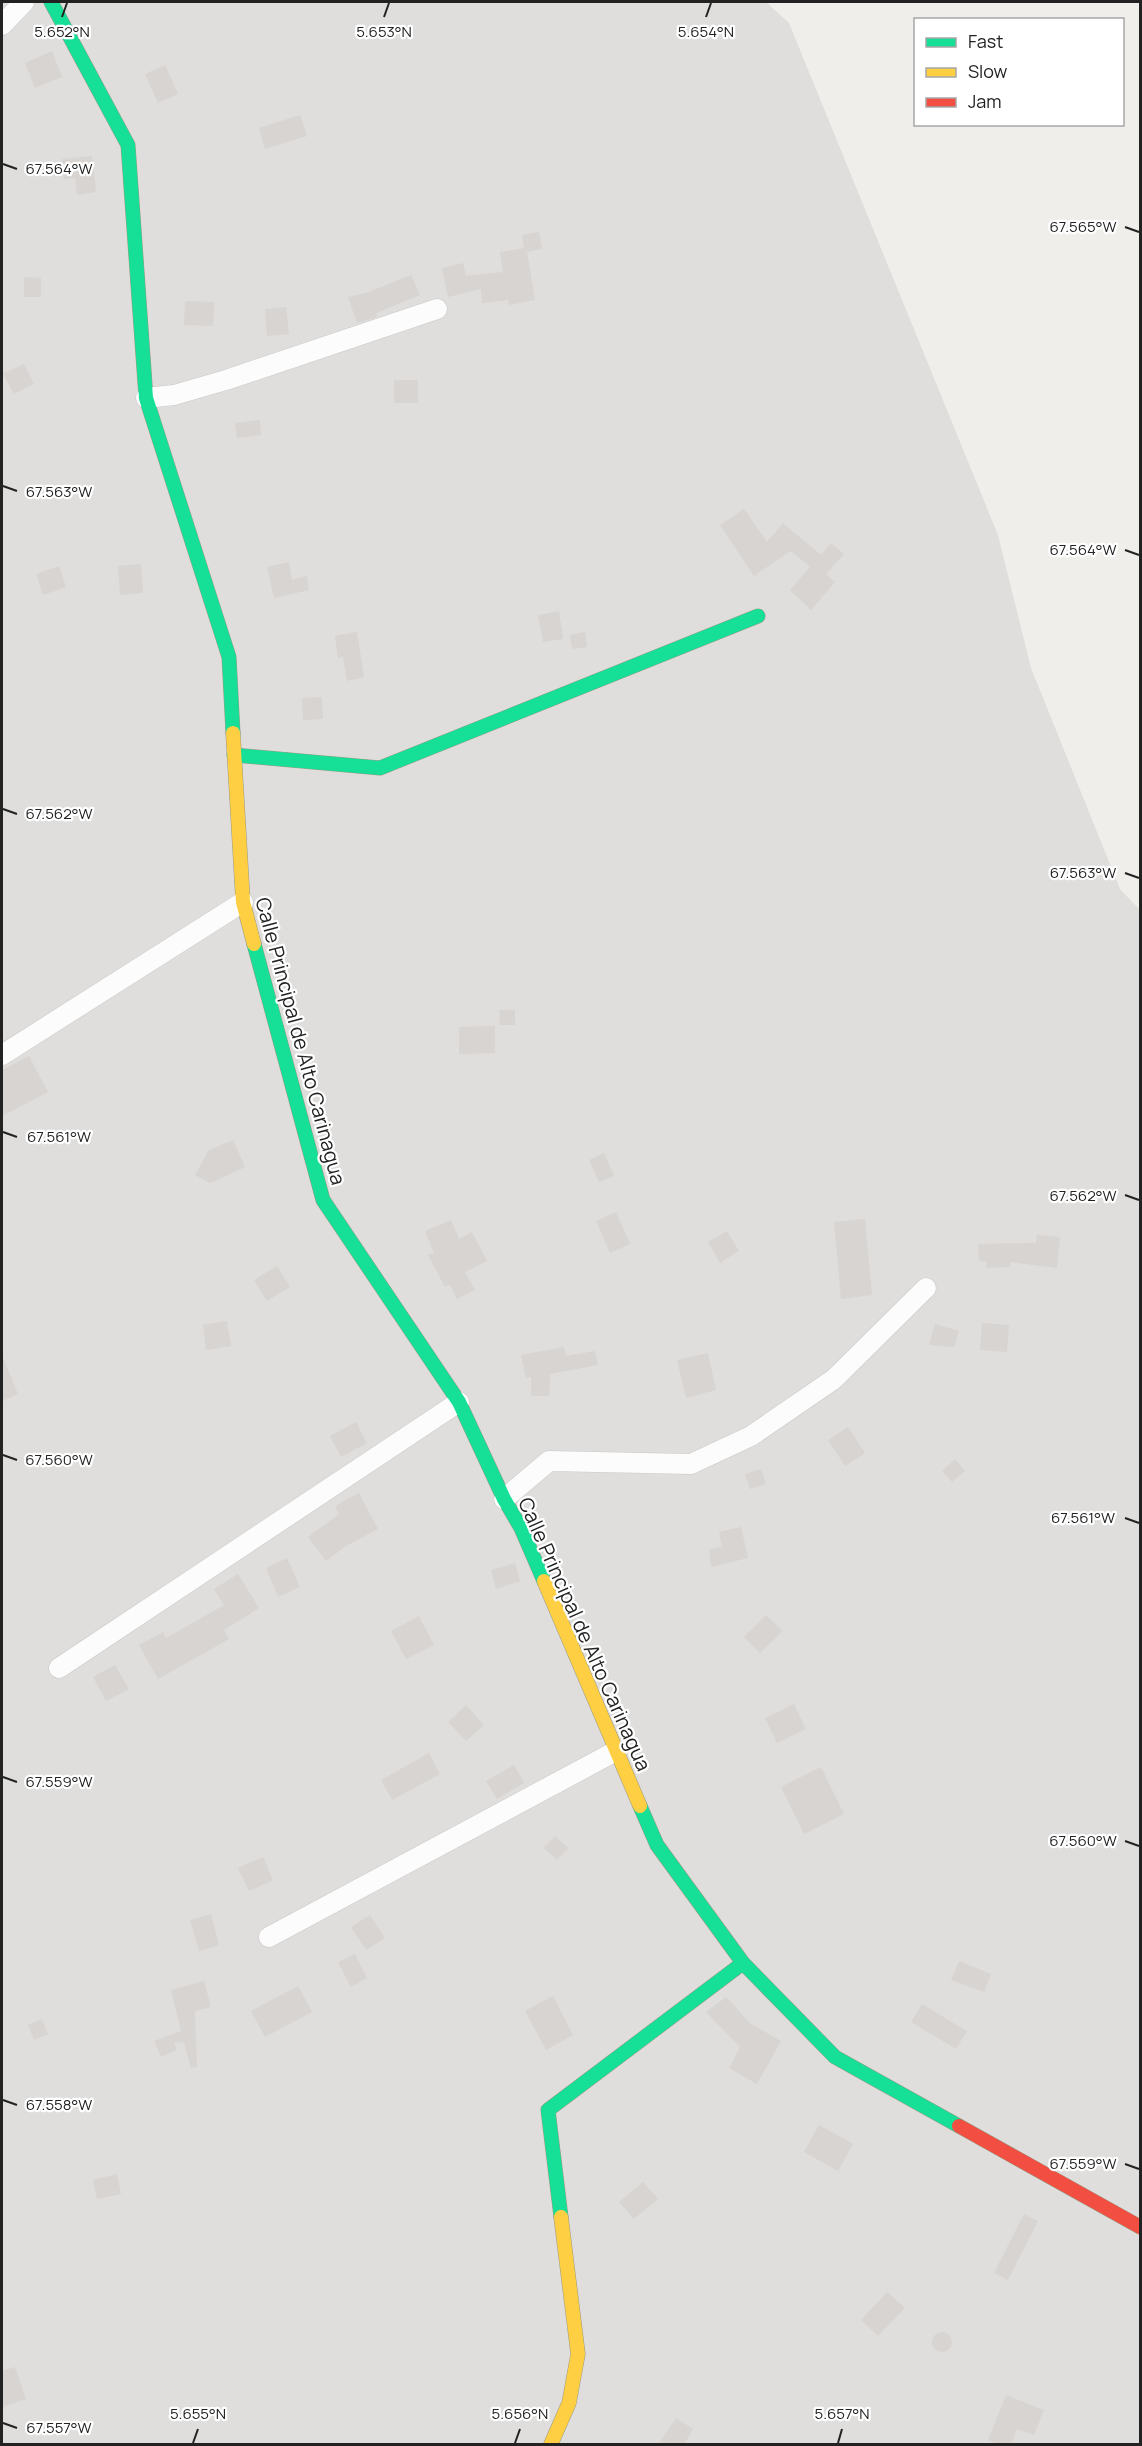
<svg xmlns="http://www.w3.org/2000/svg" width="1142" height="2446" viewBox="0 0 1142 2446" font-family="Manrope,sans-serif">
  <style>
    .residential { fill: #dfdedc }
    .building { fill: #d7d4d2 }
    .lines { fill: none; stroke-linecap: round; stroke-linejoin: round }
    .street-casing { stroke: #c9c8c7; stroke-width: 21 }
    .fast-casing { stroke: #999a82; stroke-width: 15 }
    .slow-casing { stroke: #999a82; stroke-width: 15 }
    .jam-casing { stroke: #999a82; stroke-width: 15 }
    .street { stroke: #fdfcfc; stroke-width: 20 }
    .fast { stroke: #16e098; stroke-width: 14 }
    .slow { stroke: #ffcf43; stroke-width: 14 }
    .jam { stroke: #f24e42; stroke-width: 14 }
    .ticks { fill: none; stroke: #222; stroke-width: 2 }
    .labels { text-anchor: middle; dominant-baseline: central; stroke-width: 4.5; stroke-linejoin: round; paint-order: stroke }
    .street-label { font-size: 20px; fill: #222; stroke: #fff }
    .ticks-label { font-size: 15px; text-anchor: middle; fill: #222; stroke: #fff; stroke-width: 4.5; stroke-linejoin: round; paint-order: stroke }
  </style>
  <rect width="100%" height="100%" fill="#f0eeeb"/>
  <path class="residential" d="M2,2H766L789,23L998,535L1031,668L1120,889L1140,910V2444H2Z"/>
  <path class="building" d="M52,51L62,77L35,88L25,63Z
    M165,65L178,94L158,103L145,74Z
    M300,115L307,136L265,149L259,128Z
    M92,156L96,192L77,195L75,178L64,179L62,159Z
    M539,232L542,249L527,252L535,300L509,305L508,300L482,303L481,289L448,297L442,268L463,263L466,276L503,272L500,252L524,248L522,235Z
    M411,275L420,295L376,313L377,317L357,323L348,297L369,292Z
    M24,277L41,278V297H24Z
    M185,301L214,302L213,326L184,325Z
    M286,307L289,334L267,336L265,309Z
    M24,364L34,384L14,394L3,374Z
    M394,380H418V403H394Z
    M260,420L261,435L237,438L235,423Z
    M744,509L767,542L783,523L821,555L831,543L844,554L826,574L835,582L811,610L790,590L810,567L791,551L754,576L720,525Z
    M289,562L292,580L307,576L309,590L274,598L267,567Z
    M141,564L143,593L120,595L118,566Z
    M59,566L66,587L43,595L36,574Z
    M559,611L563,639L543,642L538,615Z
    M357,632L364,677L347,681L343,657L338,658L335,636Z
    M585,632L587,647L572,649L570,635Z
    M322,697L323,719L303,720L302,698Z
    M499,1010H515V1025H500Z
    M495,1026V1053L459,1054V1027Z
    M29,1056L48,1092L2,1116V1070Z
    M233,1140L245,1167L210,1183L195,1175L209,1150Z
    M604,1153L614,1176L599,1182L589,1160Z
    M616,1212L630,1244L610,1253L596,1221Z
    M865,1219L872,1295L841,1299L834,1222Z
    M451,1220L459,1239L472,1232L487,1261L465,1272L475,1290L457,1299L450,1284L445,1287L428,1255L434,1253L425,1231Z
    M727,1231L739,1251L720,1263L708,1242Z
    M1037,1235L1060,1237L1057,1268L1010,1262V1267L986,1268L987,1262L979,1261L978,1244L1036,1243Z
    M277,1266L290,1287L267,1301L254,1280Z
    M227,1321L231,1346L206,1350L203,1325Z
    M982,1323L1009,1325L1007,1352L980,1350Z
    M935,1324L959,1331L954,1347L929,1345Z
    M564,1347L566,1356L595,1351L598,1365L550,1374L549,1396H531V1377L526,1378L521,1355Z
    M708,1353L716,1390L686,1398L677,1360Z
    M2,1355L18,1394L2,1401Z
    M356,1422L367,1443L341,1457L330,1436Z
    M848,1427L865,1453L845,1466L828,1440Z
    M955,1459L965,1471L952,1482L942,1471Z
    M761,1469L766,1484L750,1489L745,1474Z
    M359,1493L378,1529L346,1546L326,1561L308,1537L339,1514L335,1506Z
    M741,1527L748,1558L711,1567L709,1549L722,1547L719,1532Z
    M287,1558L300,1587L278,1597L266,1568Z
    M515,1563L520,1581L496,1589L491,1570Z
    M238,1574L259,1608L224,1630L229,1639L158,1679L139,1645L163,1632L166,1638L224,1605L214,1589Z
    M766,1615L783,1631L760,1653L744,1637Z
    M419,1616L434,1645L406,1659L391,1631Z
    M115,1665L129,1689L106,1701L93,1677Z
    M794,1704L806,1729L777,1743L765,1718Z
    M466,1705L484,1725L466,1741L448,1722Z
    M429,1753L440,1774L392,1800L381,1780Z
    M514,1765L524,1783L497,1799L486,1781Z
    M821,1767L844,1814L804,1834L781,1787Z
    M555,1836L568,1848L557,1860L544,1848Z
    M263,1857L273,1880L249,1891L238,1868Z
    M211,1914L219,1945L199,1951L190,1920Z
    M370,1915L385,1938L366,1950L351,1927Z
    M355,1954L367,1978L351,1987L338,1962Z
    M959,1961L991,1974L984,1992L951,1980Z
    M204,1981L211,2007L195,2011L197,2067L191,2068L184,2042L174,2043L177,2050L161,2057L154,2041L181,2031L171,1990Z
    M298,1986L312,2012L265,2037L251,2011Z
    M553,1996L573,2035L546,2050L525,2011Z
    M726,1997L750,2023L781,2041L757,2084L729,2068L740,2047L706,2012Z
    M922,2004L967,2031L956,2049L911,2022Z
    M42,2019L48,2034L34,2040L28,2025Z
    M819,2125L853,2144L838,2171L804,2152Z
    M117,2174L121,2194L97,2199L93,2180Z
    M643,2182L658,2199L634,2219L619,2202Z
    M1024,2214L1038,2221L1008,2280L994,2273Z
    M887,2292L905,2308L878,2336L861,2320Z
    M932 2342a10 10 0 1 1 20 0a10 10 0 1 1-20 0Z
    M15,2367L26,2399L2,2407V2371Z
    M1006,2395L1044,2410L1034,2435L1017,2429L1011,2445H1001L988,2440Z
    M676,2418L693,2429L684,2445H658Z"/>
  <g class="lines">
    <defs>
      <path id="street" d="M2,25L24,2
        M146,398L174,395L226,380L437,309
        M2,1055L243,902
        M504,1499L549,1461L691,1464L751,1436L834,1379L926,1288
        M59,1668L459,1402
        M269,1937L616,1751"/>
      <path id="fast" d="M51,2L128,145L146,398L229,657L233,733
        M234,755L380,768L758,616
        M254,944L323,1200L459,1402L504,1499L521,1528L544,1581
        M640,1806L657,1845L743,1963L835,2057L959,2126
        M561,2217L548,2110L743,1963"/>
      <path id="slow" d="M233,733L243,902L254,944
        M544,1581L640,1806
        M551,2444L569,2403L578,2354L561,2217"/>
      <path id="jam" d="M959,2126L1140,2227"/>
    </defs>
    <use href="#street" class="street-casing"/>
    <use href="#fast" class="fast-casing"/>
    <use href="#slow" class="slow-casing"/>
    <use href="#jam" class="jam-casing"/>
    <use href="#street" class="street"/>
    <use href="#fast" class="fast"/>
    <use href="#slow" class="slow"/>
    <use href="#jam" class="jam"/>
  </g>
  <path class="ticks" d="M62,17L67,3M384,17L389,3M706,17L711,3M3,164L17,169M1125,227L1139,232M3,486L17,491M1125,550L1139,555M3,809L17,814M1125,873L1139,878M3,1132L17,1137M1125,1195L1139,1200M3,1455L17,1460M1125,1518L1139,1523M3,1777L17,1782M1125,1841L1139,1846M3,2100L17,2105M1125,2164L1139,2169M3,2423L17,2428M193,2443L198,2429M515,2443L520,2429M838,2443L842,2429"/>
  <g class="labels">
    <g class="street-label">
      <text transform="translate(301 1041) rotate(75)">Calle Principal de Alto Carinagua</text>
      <text transform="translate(585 1634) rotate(66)">Calle Principal de Alto Carinagua</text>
    </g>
  </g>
  <g class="ticks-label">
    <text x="62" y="37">5.652°N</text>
    <text x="384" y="37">5.653°N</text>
    <text x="706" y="37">5.654°N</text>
    <text x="59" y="174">67.564°W</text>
    <text x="1083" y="232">67.565°W</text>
    <text x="59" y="497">67.563°W</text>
    <text x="1083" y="555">67.564°W</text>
    <text x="59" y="819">67.562°W</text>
    <text x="1083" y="878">67.563°W</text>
    <text x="59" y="1142">67.561°W</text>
    <text x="1083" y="1201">67.562°W</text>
    <text x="59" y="1465">67.560°W</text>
    <text x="1083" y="1523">67.561°W</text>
    <text x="59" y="1787">67.559°W</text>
    <text x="1083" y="1846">67.560°W</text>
    <text x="59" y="2110">67.558°W</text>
    <text x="1083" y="2169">67.559°W</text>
    <text x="198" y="2419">5.655°N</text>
    <text x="520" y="2419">5.656°N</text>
    <text x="842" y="2419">5.657°N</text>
    <text x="59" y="2433">67.557°W</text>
  </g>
  <rect width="1142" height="2446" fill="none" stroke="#222222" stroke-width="6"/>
  <rect x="914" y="18" width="210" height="108" fill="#ffffff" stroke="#a7a7a7" stroke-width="1.5"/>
  <rect x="926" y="38" width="30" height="9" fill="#16e098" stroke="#a7a7a7" stroke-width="1.5"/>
  <text x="968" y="48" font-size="18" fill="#222222">Fast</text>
  <rect x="926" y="68" width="30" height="9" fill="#ffcf43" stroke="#a7a7a7" stroke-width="1.5"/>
  <text x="968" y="78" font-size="18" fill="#222222">Slow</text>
  <rect x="926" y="98" width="30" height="9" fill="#f24e42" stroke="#a7a7a7" stroke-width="1.5"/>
  <text x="968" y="108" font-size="18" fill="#222222">Jam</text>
</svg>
